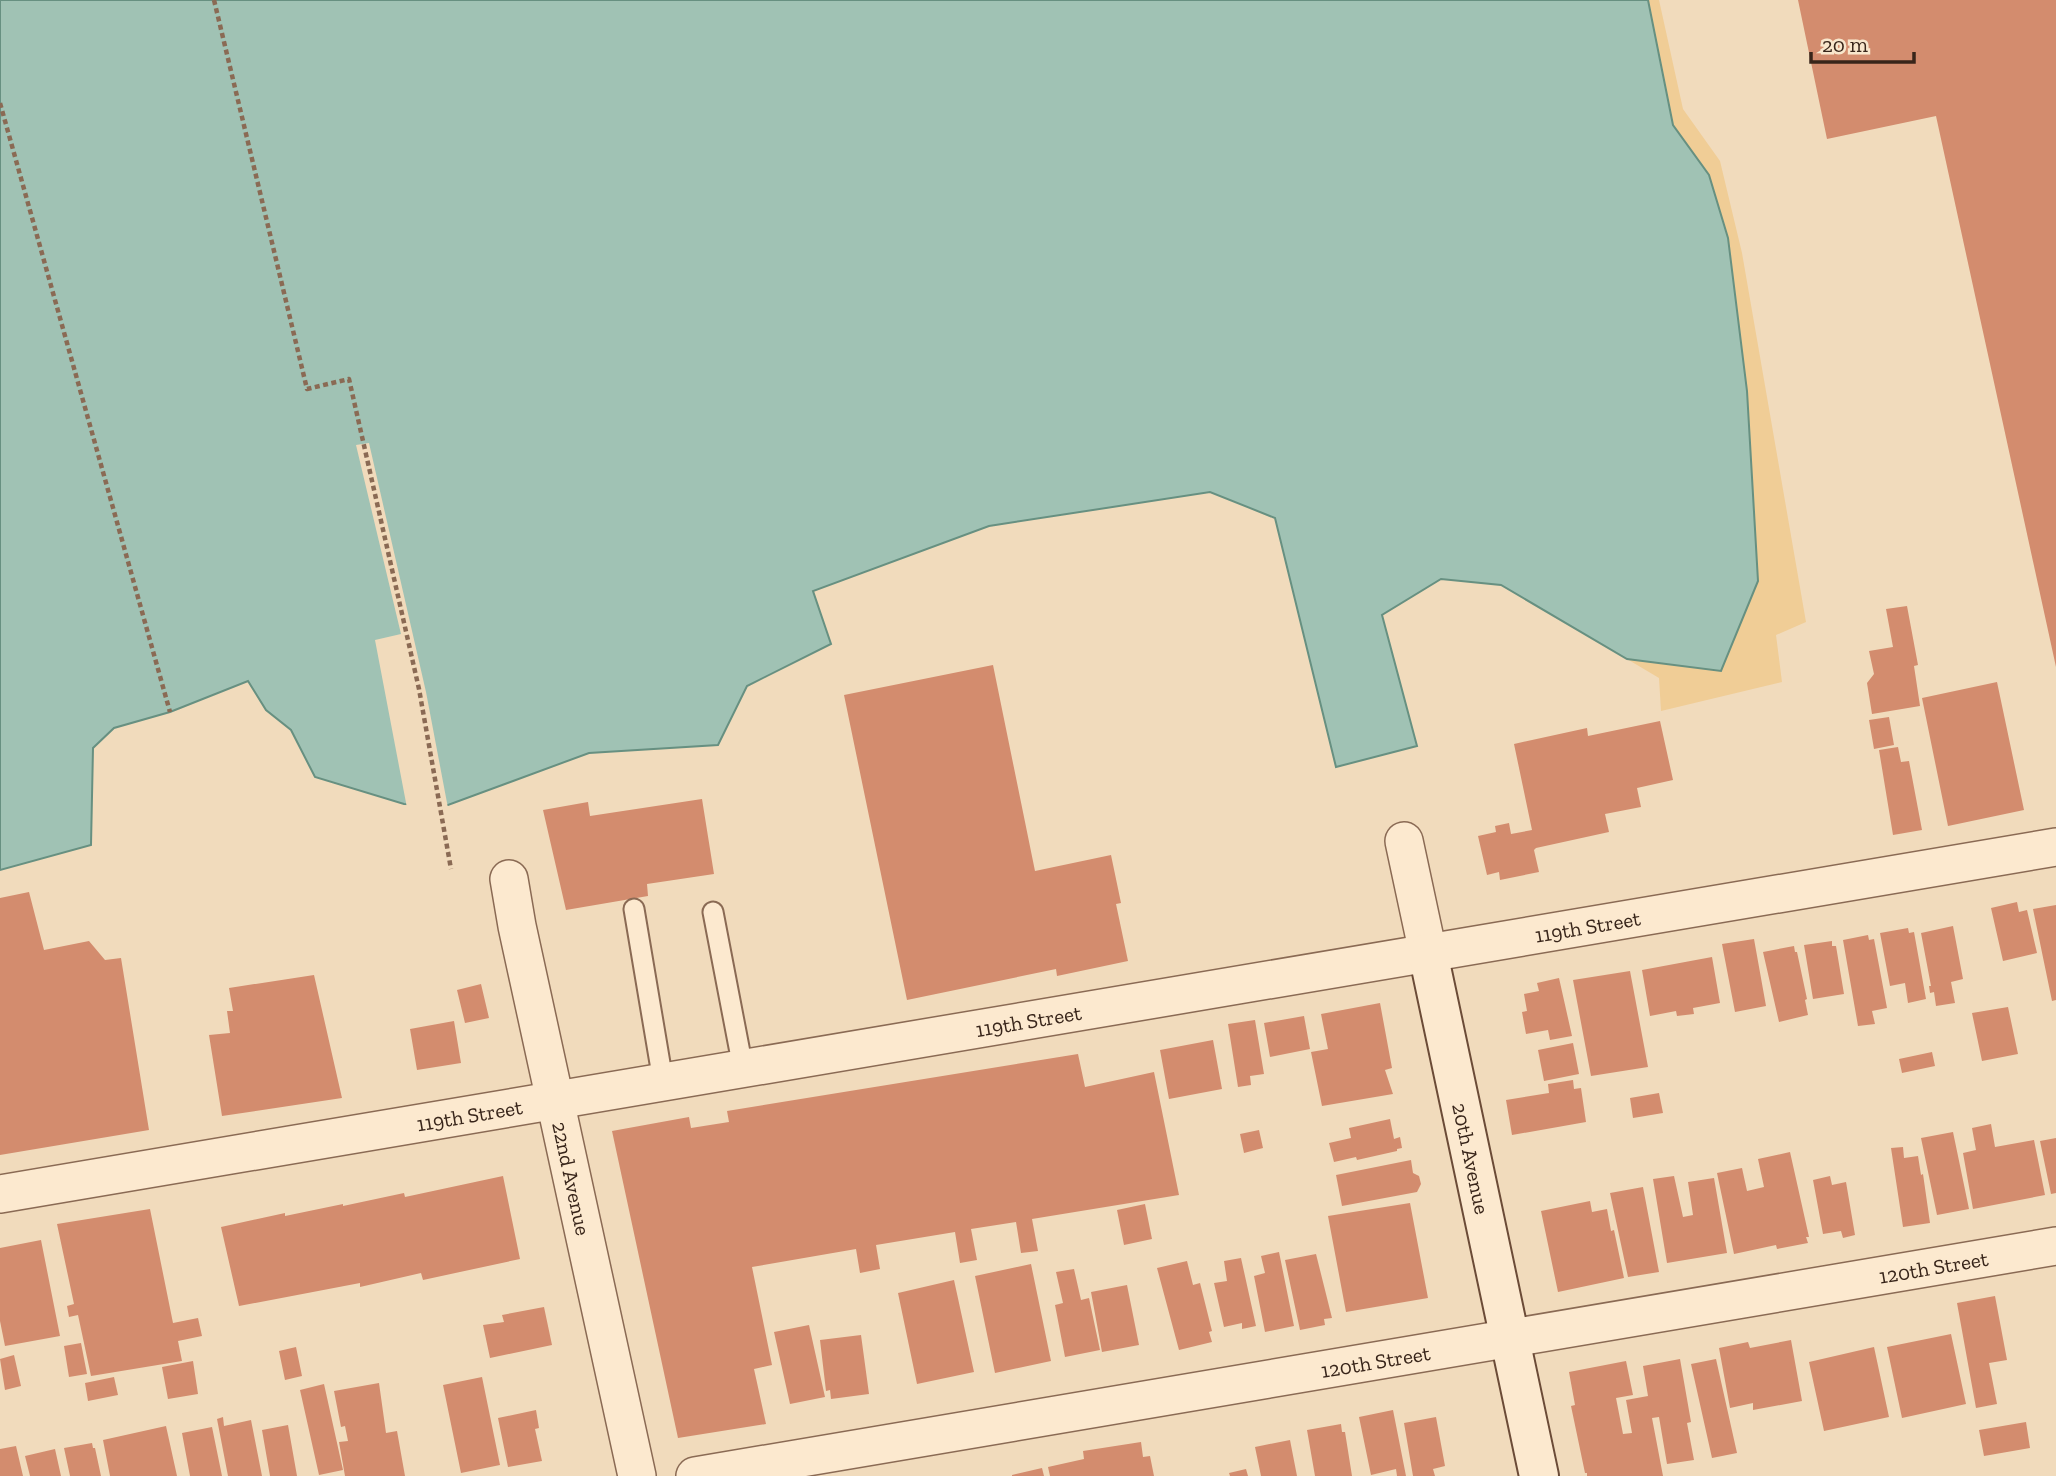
<svg xmlns="http://www.w3.org/2000/svg" width="2056" height="1476" viewBox="0 0 2056 1476" font-family="'Zilla Slab',serif">
  <style>
    .sand { fill: #f0cd96 }
    .water { fill: #a0c2b4; stroke: #679081; stroke-width: 2 }
    .pier { fill: #f1dbbc }
    .building { fill: #d38c6e }
    .lines { fill: none; stroke-linecap: round; stroke-linejoin: round }
    .lane-casing { stroke: #8a6a54; stroke-width: 23 }
    .street-casing { stroke: #8a6a54; stroke-width: 40 }
    .secondary-casing { stroke: #6b4b37; stroke-width: 42 }
    .path { stroke: #8a6a54; stroke-width: 4.5; stroke-dasharray: 5 3.5; stroke-linecap: butt }
    .lane { stroke: #fce9cf; stroke-width: 19 }
    .street { stroke: #fce9cf; stroke-width: 37 }
    .secondary { stroke: #fce9cf; stroke-width: 38 }
    .labels { text-anchor: middle; dominant-baseline: central; stroke-width: 7; stroke-linejoin: round; paint-order: stroke }
    .street-label { font-size: 21px; fill: #38251a; stroke: #f8e6cc }
  </style>
  <rect width="100%" height="100%" fill="#f1dbbc"/>
  <path class="sand" d="M1648,0H1659L1683,109L1720,161L1742,253L1806,622L1776,635L1782,682L1661,711L1659,678L1627,659L1721,671L1709,175L1673,125Z"/>
  <path class="water" d="M0,0H1648L1673,125L1709,175L1728,238L1747,391L1758,581L1721,671L1627,659L1501,585L1441,579L1382,615L1417,746L1336,767L1275,518L1210,492L989,526L813,591L831,644L747,686L718,745L589,753L448,805L404,804L315,777L291,730L266,710L248,681L170,712L114,728L93,748L91,845L0,870Z"/>
  <path class="pier" d="M369,443L426,692L448,808H407L375,640L401,634L356,445Z"/>
  <path class="building" d="M1798,0H2056V667L1936,116L1827,139Z
    M1907,606L1918,665L1914,666L1920,706L1872,714L1867,683L1874,674L1869,651L1893,647L1886,609Z
    M993,665L1035,871L1111,855L1121,903L1116,904L1128,961L1057,976L1056,969L907,1000L844,695Z
    M1997,682L2024,810L1948,826L1922,698Z
    M1889,717L1894,745L1874,749L1869,720Z
    M1660,721L1673,780L1637,788L1641,807L1605,814L1609,832L1536,848L1534,850L1539,872L1500,880L1499,872L1487,875L1478,836L1496,832L1495,826L1509,823L1511,834L1532,830L1514,744L1587,728L1588,736Z
    M1898,747L1901,762L1909,761L1922,830L1893,835L1879,750Z
    M702,799L714,874L647,884L648,896L566,910L543,810L588,802L590,816Z
    M29,892L44,950L89,941L105,960L121,958L149,1130L0,1155V898Z
    M2017,902L2019,912L2027,910L2037,953L2003,961L1991,908Z
    M2056,905V1000L2052,1001L2033,909Z
    M1953,926L1963,979L1951,982L1955,1003L1936,1006L1934,992L1930,993L1929,986H1931L1921,933Z
    M1908,928L1909,933L1914,932L1926,999L1908,1003L1905,983L1890,986L1880,933Z
    M1868,935L1869,940L1874,939L1887,1008L1872,1011L1875,1024L1858,1026L1843,940Z
    M1754,939L1766,1006L1735,1012L1722,944Z
    M1832,941V946H1836L1844,994L1813,999L1804,945Z
    M1794,946L1795,952H1797L1807,999L1805,1000L1808,1015L1779,1022L1763,952Z
    M1712,957L1720,1003L1693,1008L1694,1014L1677,1016L1676,1011L1650,1016L1642,970Z
    M1630,971L1648,1067L1591,1076L1573,980Z
    M314,975L342,1098L222,1116L209,1035L230,1033L227,1011H233L229,988Z
    M1559,978L1572,1036L1550,1040L1548,1030L1526,1034L1522,1012L1527,1011L1524,994L1539,991L1537,983Z
    M481,984L489,1018L465,1023L457,990Z
    M1380,1003L1392,1068L1385,1070L1393,1094L1322,1106L1311,1052L1328,1049L1321,1014Z
    M2008,1007L2018,1054L1982,1061L1972,1013Z
    M1304,1016L1310,1049L1270,1057L1264,1023Z
    M1255,1020L1264,1074L1250,1076L1251,1085L1238,1087L1228,1024Z
    M454,1021L461,1063L417,1070L410,1029Z
    M1213,1040L1222,1089L1169,1099L1160,1050Z
    M1573,1043L1579,1074L1544,1081L1538,1050Z
    M1932,1052L1935,1066L1902,1073L1899,1059Z
    M1078,1054L1085,1087L1154,1072L1179,1195L1032,1219L1038,1251L1021,1253L1016,1222L971,1229L977,1260L960,1263L955,1232L876,1245L880,1269L860,1273L856,1249L752,1267L772,1365L754,1369L766,1424L678,1438L612,1131L689,1117L691,1128L729,1122L727,1111Z
    M1573,1080L1574,1089L1581,1088L1586,1122L1512,1135L1506,1100L1549,1093L1548,1084Z
    M1659,1093L1663,1113L1633,1118L1630,1098Z
    M1390,1119L1394,1139L1400,1137L1402,1148L1397,1149V1151L1357,1160L1356,1157L1334,1162L1329,1143L1351,1138L1349,1128Z
    M1991,1124L1995,1147L2034,1140L2045,1195L1973,1209L1963,1153L1976,1150L1972,1128Z
    M1259,1130L1263,1148L1244,1153L1240,1134Z
    M1953,1132L1969,1209L1937,1215L1921,1138Z
    M2056,1138V1193L2051,1194L2040,1141Z
    M1903,1147L1904,1158L1918,1156L1921,1175L1923,1174L1930,1223L1903,1227L1891,1148Z
    M1790,1152L1809,1237H1806L1808,1243L1777,1249L1776,1245L1734,1254L1717,1173L1742,1168L1747,1191L1764,1187L1758,1159Z
    M1411,1160L1413,1173L1419,1176L1421,1184L1417,1192L1342,1206L1336,1175Z
    M503,1176L520,1259L423,1280L421,1273L360,1287V1283L239,1306L221,1227L285,1213V1216L343,1204V1206L404,1193L405,1197Z
    M1674,1176L1683,1217L1693,1215L1688,1182L1714,1178L1727,1253L1667,1263L1653,1179Z
    M1830,1176L1832,1185L1846,1182L1855,1235L1843,1238L1841,1231L1823,1234L1813,1180Z
    M1643,1187L1659,1272L1628,1277L1610,1193Z
    M1590,1201L1592,1212L1607,1209L1611,1231L1614,1230L1624,1278L1558,1292L1541,1211Z
    M1410,1203L1428,1298L1346,1312L1328,1216Z
    M1145,1204L1152,1239L1124,1245L1117,1210Z
    M150,1209L173,1323L198,1318L202,1336L178,1341L182,1361L91,1376L78,1315L69,1317L67,1306L74,1304L57,1224Z
    M41,1240L60,1336L5,1346L0,1321V1248Z
    M1279,1252L1294,1326L1265,1332L1254,1276L1265,1273L1261,1256Z
    M1316,1254L1332,1318L1324,1319L1325,1325L1300,1330L1285,1260Z
    M1241,1258L1256,1326L1242,1329V1323L1224,1327L1214,1283L1227,1281L1224,1261Z
    M1187,1261L1193,1285L1200,1283L1212,1331L1209,1332L1212,1342L1179,1350L1157,1268Z
    M1031,1264L1051,1361L995,1373L975,1276Z
    M1074,1269L1081,1300L1089,1298L1100,1350L1065,1357L1055,1305L1063,1303L1056,1272Z
    M954,1280L974,1372L917,1384L898,1293Z
    M1127,1285L1139,1345L1102,1352L1091,1292Z
    M1995,1296L2007,1360L1989,1363L1997,1404L1976,1408L1957,1303Z
    M544,1307L552,1345L490,1358L483,1325L504,1322L502,1315Z
    M809,1325L825,1397L790,1404L774,1332Z
    M1951,1334L1966,1404L1902,1418L1887,1347Z
    M861,1335L869,1394L831,1399L830,1390L826,1391L820,1340Z
    M1791,1340L1802,1401L1753,1410V1403L1730,1408L1719,1348L1748,1342L1750,1348Z
    M81,1343L87,1374L69,1377L64,1346Z
    M296,1347L302,1376L285,1380L279,1351Z
    M1874,1347L1889,1417L1824,1431L1809,1362Z
    M14,1355L21,1386L5,1390L0,1359Z
    M1680,1359L1691,1422L1687,1423L1694,1460L1667,1464L1659,1417L1652,1418L1663,1476H1587V1473H1585L1571,1406L1575,1405L1569,1372L1626,1361L1633,1395L1616,1398L1623,1434L1632,1433L1626,1400L1648,1396L1643,1366Z
    M1716,1359L1737,1453L1712,1458L1691,1364Z
    M193,1361L198,1394L168,1399L162,1367Z
    M114,1377L118,1395L88,1401L85,1383Z
    M482,1377L500,1465L461,1473L443,1385Z
    M379,1383L386,1433L397,1431L405,1476H345L339,1442L348,1441L345,1426L341,1427L334,1391Z
    M324,1384L343,1470L319,1475L300,1390Z
    M536,1410L539,1428L535,1429L542,1461L508,1467L498,1418Z
    M1393,1410L1406,1476H1397L1396,1469L1371,1475L1359,1417Z
    M223,1417L224,1426L251,1420L262,1476H228L217,1419Z
    M1436,1417L1445,1466L1433,1469L1435,1476H1413L1404,1423Z
    M2026,1422L2030,1448L1984,1456L1979,1430Z
    M1341,1424L1342,1432H1345L1352,1476H1315L1307,1430Z
    M288,1425L297,1476H270L262,1430Z
    M166,1426L177,1476H110L103,1440Z
    M212,1427L222,1476H190L182,1433Z
    M1290,1440L1297,1476H1261L1255,1447Z
    M1141,1442L1143,1457L1150,1456L1154,1476H1050L1048,1467L1084,1459L1083,1451Z
    M92,1443L93,1448H95L101,1476H70L64,1448Z
    M16,1446L23,1476H0V1449Z
    M55,1449L61,1476H30L25,1456Z
    M1042,1468L1044,1476H1012V1475Z
    M1246,1469L1248,1476H1230L1229,1473Z"/>
  <g class="lines">
    <defs>
      <path id="lane" d="M634,909L663,1081
        M713,912L743,1068"/>
      <g id="street">
        <path d="M1404,841L1428,953"/>
        <path id="s1" d="M509,879L517,926L637,1476"/>
        <path id="s2" d="M0,1194L2056,847"/>
        <path id="s3" d="M695,1476L2056,1246"/>
      </g>
      <g id="secondary">
        <path id="s4" d="M1428,953L1539,1476"/>
      </g>
    </defs>
    <use href="#lane" class="lane-casing"/>
    <use href="#street" class="street-casing"/>
    <use href="#secondary" class="secondary-casing"/>
    <path class="path" d="M214,0L307,389L349,379L419,689L451,869
      M0,103L170,712"/>
    <use href="#lane" class="lane"/>
    <use href="#street" class="street"/>
    <use href="#secondary" class="secondary"/>
  </g>
  <g class="labels">
    <g class="street-label">
      <text stroke="none"><textPath href="#s2" startOffset="1610">119th Street</textPath></text>
      <text stroke="none"><textPath href="#s2" startOffset="1043">119th Street</textPath></text>
      <text stroke="none"><textPath href="#s2" startOffset="476">119th Street</textPath></text>
      <text stroke="none"><textPath href="#s4" startOffset="210">20th Avenue</textPath></text>
      <text stroke="none"><textPath href="#s1" startOffset="306">22nd Avenue</textPath></text>
      <text stroke="none"><textPath href="#s3" startOffset="1256">120th Street</textPath></text>
      <text stroke="none"><textPath href="#s3" startOffset="690">120th Street</textPath></text>
    </g>
  </g>
  <path d="M1811 52v10h103v-10" fill="none" stroke="#38251a" stroke-width="3.5"/>
  <text x="1822" y="52" font-size="21" fill="#38251a" stroke="#f8e6cc" stroke-width="5" paint-order="stroke">20 m</text>
</svg>
